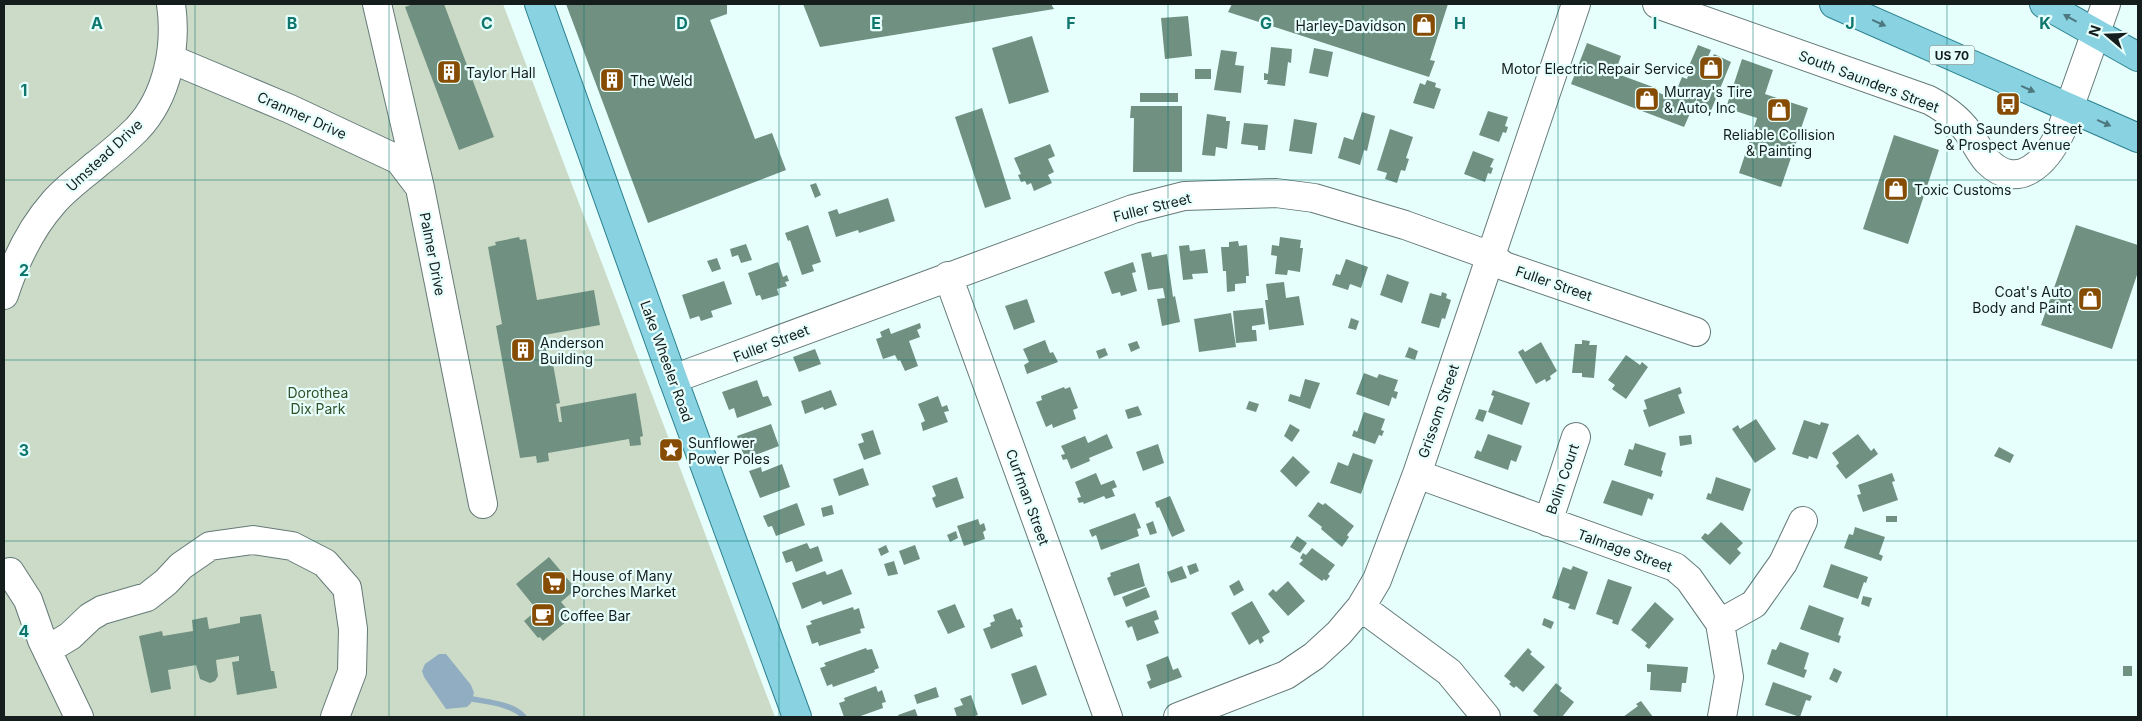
<svg xmlns="http://www.w3.org/2000/svg" width="2142" height="721" viewBox="0 0 2142 721" font-family="Inter,sans-serif">
  <style>
    .green { fill: #ccdbc7 }
    .water { fill: #90adc1 }
    .lines { fill: none; stroke-linecap: round; stroke-linejoin: round }
    .stream { stroke: #90adc1; stroke-width: 5.5 }
    .building { fill: #709081 }
    .minor-casing { stroke: #657a78; stroke-width: 30 }
    .major-casing { stroke: #2c808f; stroke-width: 30 }
    .minor { stroke: #fff; stroke-width: 28 }
    .major { stroke: #88d2e1; stroke-width: 28 }
    .oneway { fill: #4e787f }
    .grid { fill: none; stroke: #0f766e; stroke-width: 1; stroke-opacity: 0.55 }
    .labels { text-anchor: middle; dominant-baseline: central; stroke-width: 4.5; stroke-linejoin: round; paint-order: stroke }
    .shield { fill: #e6fffc; stroke: #546260; stroke-width: 1 }
    .shield-label { font-size: 12px; font-weight: bold; fill: #151e1d }
    .poi-label { font-size: 14px; fill: #151e1d; stroke: #e6fffc; text-anchor: start }
    .street-label { font-size: 14px; fill: #151e1d; stroke: #e6fffc }
    .park-label { font-size: 14px; fill: #325028; stroke: #e6fffc }
    .grid-label { font-size: 16px; text-anchor: middle; font-weight: bold; fill: #0f766e; stroke: #e6fffc; stroke-width: 4.5; stroke-linejoin: round; paint-order: stroke }
  </style>
  <rect width="100%" height="100%" fill="#e6fffc"/>
  <path class="green" d="M4,4H503L775,717H4Z"/>
  <path class="water" d="M439,654H446L471,685L474,693L471,703L467,707L446,709L424,677L422,671L425,664Z"/>
  <g class="lines">
    <path class="stream" d="M472,699C488,702 513,704 524,717"/>
  </g>
  <path class="building" d="M413,4H444L494,137L459,150L405,7Z
    M566,4H727V14L710,20L755,139L772,133L786,170L648,223Z
    M803,4H1051L1054,9L820,47Z
    M1232,4H1448L1430,60L1435,61L1429,77L1228,12Z
    M1188,16L1192,56L1165,59L1161,18Z
    M1032,36L1049,92L1009,104L992,48Z
    M1587,43L1621,56L1615,73L1653,87V90L1673,99L1682,77L1687,79L1688,76L1685,75L1698,45L1711,50L1707,59L1711,61L1714,54L1731,62L1710,113L1695,106L1699,93L1684,127L1571,84Z
    M1271,47L1292,49L1291,63L1288,62L1285,86L1267,84L1268,80H1264V73L1268,74Z
    M1314,48L1333,52L1328,77L1309,73Z
    M1221,50L1237,52L1235,65L1244,66L1241,93L1214,90Z
    M1742,59L1773,70L1765,94L1808,108L1781,187L1739,173L1757,118L1726,108Z
    M1195,69H1211V79H1195Z
    M1427,80L1436,83L1435,87L1441,89L1434,109L1413,103L1420,83L1425,85Z
    M1140,93H1178V102H1140Z
    M1131,106H1182V172H1133L1134,118H1130Z
    M982,108L1011,199L985,208L955,117Z
    M1488,111L1508,117L1505,126L1508,127L1506,133L1503,132L1499,142L1479,135Z
    M1362,112L1375,116L1367,151L1364,150L1360,165L1338,158L1344,137L1353,140Z
    M1207,114L1226,117V121H1230L1227,149L1216,147L1215,156L1202,155Z
    M1294,119L1317,123L1312,154L1289,151Z
    M1244,123L1268,125L1265,150H1258V146L1241,144Z
    M1390,129L1413,137L1406,158L1409,159L1405,171L1401,170L1397,183L1385,179L1387,173L1377,170Z
    M1894,135L1939,150L1908,244L1863,229Z
    M1050,144L1055,156L1048,159L1054,172L1048,175L1052,183L1034,191L1031,183L1027,185L1025,181L1021,182L1018,175L1021,174L1014,158Z
    M1473,151L1494,159L1490,167L1493,168L1491,174L1488,173L1485,182L1464,174Z
    M816,183L821,195L815,198L810,185Z
    M888,198L895,221L859,233L858,230L836,237L828,212L837,209L839,214Z
    M808,225L821,262L812,265L814,271L802,275L790,240L788,241L785,233Z
    M2076,225L2138,245V272L2112,349L2041,325Z
    M519,237L520,240L526,239L537,300L594,290L600,325L544,335L549,365L553,364L560,403L556,404L559,422H562L560,407L636,393L643,436L640,437L641,445L630,446L629,439L548,453L549,461L537,463L536,456L520,458L496,326L502,324L488,247L496,245L495,242Z
    M1280,237L1301,240L1300,248H1303L1300,272L1288,270L1287,275L1275,274L1277,256L1271,255L1272,245L1279,246Z
    M1238,241L1239,246L1247,245L1249,276H1246V283L1235,284V291L1227,292L1226,271H1223L1221,247H1229V242Z
    M746,244L752,260L741,263L738,255L732,257L730,249Z
    M1189,245L1190,251L1205,249L1208,273L1192,274L1193,279L1183,280L1179,246Z
    M1151,252L1152,257L1167,254L1173,297L1175,296L1180,322L1162,326L1157,299L1165,298L1163,288L1148,290L1141,254Z
    M717,258L721,269L712,272L707,261Z
    M1346,259L1368,267L1361,288L1350,284L1348,290L1332,285L1336,274L1340,275Z
    M778,262L783,277L787,275L789,281L785,282L787,286L777,289L779,295L762,300L760,295L756,296L748,273Z
    M1133,262L1136,272L1132,273L1137,291L1121,296L1120,292L1112,294L1104,272Z
    M1387,274L1409,282L1402,303L1380,295Z
    M724,281L732,304L711,311L713,317L701,321L699,316L690,319L682,295Z
    M1284,282L1286,298L1299,296L1304,325L1269,330L1265,300H1268L1266,284Z
    M1442,292L1447,294L1446,298L1451,300L1445,319L1442,318L1439,328L1421,323L1430,293L1441,296Z
    M1027,299L1035,322L1014,330L1005,306Z
    M1263,308L1265,324L1252,326V330H1256L1257,341L1236,343L1233,311Z
    M1231,313L1236,347L1199,352L1194,319Z
    M1351,318L1359,321L1356,330L1348,328Z
    M920,323L921,328L917,330L920,337L909,341L918,366L905,371L900,360L898,361L895,355L883,359L876,339L882,337L880,332L889,328L891,334Z
    M1045,340L1050,353L1053,352L1058,362L1027,374L1024,365L1029,362L1023,349Z
    M1582,340L1590,341L1589,345H1597L1594,378L1582,377V373H1572L1575,344H1582Z
    M1137,341L1140,348L1131,352L1128,344Z
    M1541,342L1557,371L1550,376L1551,379L1546,382L1545,379L1536,384L1518,352L1523,349L1525,352Z
    M1409,347L1418,351L1415,360L1405,357Z
    M1105,348L1108,355L1099,359L1096,351Z
    M815,349L821,364L799,372L793,357Z
    M1626,355L1640,365L1642,362L1648,367L1626,399L1612,389L1615,385L1608,380Z
    M1364,373L1377,378L1379,374L1398,380L1394,391L1398,392L1396,399L1392,397L1389,406L1356,394Z
    M1305,379L1320,383L1310,409L1288,401L1290,394L1300,397Z
    M757,380L763,397L768,396L772,405L737,418L734,408L729,410L722,392Z
    M1064,387L1065,389L1070,387L1078,408L1073,410L1076,419L1053,428L1052,424L1046,427L1036,402L1042,400L1041,396Z
    M1680,387L1682,393L1678,395L1685,413L1649,427L1643,410L1647,409L1644,400Z
    M831,390L837,405L824,410L823,407L805,414L801,401Z
    M1493,390L1530,403L1522,425L1488,412L1494,396L1491,395Z
    M938,396L942,407L947,405L949,411L944,412L948,422L923,431L921,423L925,421L918,404Z
    M1249,401L1259,404L1256,412L1246,409Z
    M1138,406L1142,415L1128,419L1125,410Z
    M1479,409L1487,411L1483,422L1475,419Z
    M1364,412L1385,419L1381,430L1384,431L1382,436L1379,435L1375,444L1352,436L1354,430L1357,432Z
    M1756,419L1776,449L1755,463L1732,429L1738,425L1740,429Z
    M1804,420L1820,425L1821,422L1829,424L1817,459L1809,456L1808,459L1792,454Z
    M771,424L779,446L745,459L737,436Z
    M1290,424L1300,430L1292,442L1284,436Z
    M873,430L881,454L864,460L858,444L864,442L861,434Z
    M1107,434L1113,448L1089,458L1090,461L1071,469L1067,459L1063,460L1061,455L1065,454L1061,446L1085,436L1088,443Z
    M1488,434L1522,446L1516,462L1511,460L1508,470L1474,458L1477,450L1481,452Z
    M1858,434L1871,451L1874,448L1878,454L1846,479L1836,466L1839,463L1832,453Z
    M1691,435L1692,444L1680,446L1679,436Z
    M1635,443L1666,453L1661,470L1663,471L1661,477L1624,465L1629,449L1633,450Z
    M1158,444L1164,463L1143,471L1136,452Z
    M1999,447L2014,455L2010,463L1994,456Z
    M1353,453L1373,460L1361,494L1330,483L1338,462L1348,466Z
    M1293,456L1310,472L1296,487L1280,471Z
    M782,464L790,487L760,498L749,471L761,467L762,472Z
    M863,468L869,485L839,496L833,479Z
    M1096,473L1101,485L1114,480L1117,487L1112,489L1115,496L1106,499L1104,496L1084,504L1083,502L1079,503L1077,498L1081,497L1075,482Z
    M1892,473L1895,481L1892,482L1898,500L1863,512L1857,495L1861,494L1858,485Z
    M957,477L964,498L936,508L932,498L936,496L932,486Z
    M1716,477L1751,489L1743,511L1706,499L1708,493L1711,494Z
    M1612,480L1654,494L1652,500L1648,498L1642,516L1603,503Z
    M1170,496L1185,531L1172,537L1159,507L1157,508L1155,502Z
    M1318,502L1323,505L1325,503L1354,526L1347,535L1349,537L1342,547L1321,529L1322,527L1308,516Z
    M797,503L805,525L776,536L772,526L768,527L763,516Z
    M832,505L834,514L823,517L821,508Z
    M1135,513L1141,528L1137,529L1139,536L1101,550L1096,535L1092,537L1089,530Z
    M1886,516H1897V522H1886Z
    M978,519L980,525L984,523L986,530L983,532L985,539L964,546L957,526Z
    M1153,521L1157,533L1150,535L1146,524Z
    M1721,522L1743,543L1737,549L1741,553L1730,565L1701,538L1705,533L1708,535Z
    M1855,527L1885,537L1879,554L1883,556L1881,561L1844,548L1849,534L1853,535Z
    M956,531L958,538L950,542L947,535Z
    M1297,536L1307,543L1300,553L1290,547Z
    M807,543L810,549L818,546L823,561L796,572L792,561L786,563L782,552Z
    M886,545L889,552L881,556L878,549Z
    M915,545L920,559L904,565L899,551Z
    M1312,548L1335,565L1328,574L1330,576L1326,581L1324,579L1322,581L1299,564L1303,560L1300,558L1303,553L1306,555Z
    M549,557L576,589L561,602L573,616L543,641L540,637L538,638L524,621L537,610L516,584Z
    M894,561L898,574L888,576L884,564Z
    M1139,563L1145,586L1114,596L1107,578L1111,576L1110,573Z
    M1196,563L1199,571L1190,575L1187,566Z
    M1831,564L1868,577L1866,583L1864,582L1858,599L1823,587Z
    M1182,566L1187,578L1171,583L1167,572Z
    M1573,566L1588,572L1575,610L1568,608L1570,604L1552,598L1563,567L1571,570Z
    M842,569L852,594L823,605L821,601L802,609L792,583L825,571L827,575Z
    M1608,579L1632,587L1618,625L1612,623L1613,620L1596,614Z
    M1239,580L1244,590L1234,596L1229,586Z
    M1288,581L1305,601L1288,616L1268,594L1273,589L1276,592Z
    M1146,587L1150,597L1126,607L1122,597Z
    M1863,596L1872,598L1869,607L1861,604Z
    M1252,601L1270,632L1262,637L1264,641L1260,644L1258,639L1249,645L1231,613Z
    M1655,602L1674,619L1649,649L1645,646L1647,643L1631,630Z
    M955,604L965,627L948,634L937,611Z
    M1809,605L1844,618L1838,635L1841,636L1839,643L1800,629Z
    M853,607L854,610L859,608L864,626L865,628L860,629L861,633L819,646L818,642L812,644L806,626L812,624L810,621Z
    M1012,608L1017,620L1020,619L1023,627L1020,628L1023,636L991,649L983,629L991,626L990,623L995,621L993,615Z
    M1156,610L1159,619L1154,621L1159,633L1137,641L1132,626L1128,628L1125,621Z
    M261,614L271,671H274L277,688L237,695L232,662L239,661V656L216,660L218,676L215,681L210,683L200,679L196,665L168,670L171,689L151,693L139,636L162,631L163,636L193,631L192,620L207,617L209,629L240,623V617Z
    M1544,618L1554,622L1551,629L1542,625Z
    M1780,642L1809,653L1804,669L1807,670L1804,678L1767,664L1772,649L1776,650Z
    M866,648L867,650L872,649L879,668L874,670L875,672L833,687L832,684L827,686L820,668L826,666L824,663Z
    M1528,648L1532,652L1530,654L1545,667L1523,692L1516,686L1514,688L1509,684L1511,682L1504,676Z
    M1168,656L1173,670L1178,668L1182,677L1150,689L1147,682L1151,680L1146,665Z
    M1647,664L1688,667L1686,683H1682L1681,692L1650,690L1651,672H1647Z
    M1036,665L1047,695L1022,705L1011,674Z
    M2123,666H2132V676H2123Z
    M1834,668L1842,672L1837,683L1829,679Z
    M1773,682L1812,696L1810,701L1806,700L1800,717L1765,705Z
    M1556,683L1562,688L1560,691L1574,702L1562,717H1540L1533,711Z
    M876,686L878,692L882,690L886,702L882,703L883,708L858,717H844L839,703L845,701L844,698Z
    M936,687L939,697L917,704L914,695Z
    M971,695L978,715L972,717H957L954,708L963,705L960,699Z
    M1641,701L1653,717H1623L1638,706L1636,704Z
    M915,709L918,717H899L898,715Z"/>
  <g class="lines">
    <defs>
      <path id="minor" d="M377,4L420,188L483,504
        M1657,4L1929,100C1946,109 1962,121 1972,138C1977,146 1981,154 1987,161C2019,193 2047,161 2061,131L2106,4
        M171,59L290,109L399,160L418,185
        M948,276L1108,717
        M4,295C15,261 30,229 54,202C66,188 83,176 97,164C111,153 125,141 137,129C168,96 177,46 171,4
        M673,379L1133,209L1184,196L1276,193L1314,198L1405,225L1491,256L1504,266L1696,332
        M1417,474L1675,567L1689,579L1720,623L1729,677L1722,717
        M1548,522L1576,437
        M10,572L28,600L42,640L79,717
        M1361,607L1449,672L1486,717
        M1720,623L1754,604L1783,563L1803,521
        M47,650L70,636L90,617L102,610L147,597L166,582L181,566L210,546L253,540L292,546L325,563L347,588L353,629L352,672L335,717
        M1178,717L1286,675L1314,656L1339,633L1361,607L1377,580L1417,474L1576,4"/>
      <path id="major" d="M539,4L673,379L797,717
        M1834,4L2138,138
        M2044,4L2138,57"/>
    </defs>
    <use href="#minor" class="minor-casing"/>
    <use href="#major" class="major-casing"/>
    <use href="#minor" class="minor"/>
    <use href="#major" class="major"/>
  </g>
  <defs><path id="oneway-solid" d="M-6-.8H1V-3.2L6.5 0L1 3.2V.8H-6Z" transform="scale(1.25)"/></defs>
  <g class="oneway">
    <use href="#oneway-solid" transform="translate(2070 18) rotate(-151)"/>
    <use href="#oneway-solid" transform="translate(1879 23) rotate(24)"/>
    <use href="#oneway-solid" transform="translate(2028 89) rotate(24)"/>
    <use href="#oneway-solid" transform="translate(2104 123) rotate(24)"/>
  </g>
  <path class="grid" d="M195,4V717M389,4V717M584,4V717M779,4V717M974,4V717M1168,4V717M1363,4V717M1558,4V717M1753,4V717M1947,4V717M4,180H2138M4,360H2138M4,541H2138"/>
  <defs>
    <symbol id="shop-square" viewBox="-11 -11 22 22"><rect x="-9" y="-9" width="18" height="18" rx="4" fill="#874c04" stroke="#e6fffc"/><path d="M-5-2.5h2.3a2.7 3.5 0 0 1 5.4 0H5L5.5 6h-11ZM-1.5-2.5h3a1.5 2.3 0 0 0-3 0Z" fill="#fff"/></symbol>
    <symbol id="building-square" viewBox="-11 -11 22 22"><rect x="-9" y="-9" width="18" height="18" rx="4" fill="#874c04" stroke="#e6fffc"/><path d="M-4-6H4V6H1V3H-1V6H-4ZM-2.5-4.3h1.7v1.8h-1.7ZM.8-4.3h1.7v1.8H.8ZM-2.5-1h1.7V.8h-1.7ZM.8-1h1.7V.8H.8Z" fill="#fff"/></symbol>
    <symbol id="bus-square" viewBox="-11 -11 22 22"><rect x="-9" y="-9" width="18" height="18" rx="4" fill="#874c04" stroke="#e6fffc"/><path d="M-5-6H5V4H4V6H2V4H-2V6H-4V4H-5ZM-3.5-4V0h7V-4ZM-3.5 1.2v1.5H-2V1.2ZM2 1.2v1.5H3.5V1.2Z" fill="#fff"/></symbol>
    <symbol id="sight-square" viewBox="-11 -11 22 22"><rect x="-9" y="-9" width="18" height="18" rx="4" fill="#874c04" stroke="#e6fffc"/><path d="M0-6L1.8-2.2L6-1.7L2.9 1.2L3.7 5.4L0 3.3L-3.7 5.4L-2.9 1.2L-6-1.7L-1.8-2.2Z" fill="#fff"/></symbol>
    <symbol id="supermarket-square" viewBox="-11 -11 22 22"><rect x="-9" y="-9" width="18" height="18" rx="4" fill="#874c04" stroke="#e6fffc"/><path d="M-6-5.5h2.5l.6 2H6L4.5 2H-2.5L-4.4-4H-6ZM-1.5 3.2a1.3 1.3 0 1 0 .1 0ZM3 3.2a1.3 1.3 0 1 0 .1 0Z" fill="#fff"/></symbol>
    <symbol id="cafe-square" viewBox="-11 -11 22 22"><rect x="-9" y="-9" width="18" height="18" rx="4" fill="#874c04" stroke="#e6fffc"/><path d="M-5.5-4.5H6V0H3Q3 3.5 0 3.5H-2.5Q-5.5 3.5-5.5 0ZM3-3.2v2h1.7v-2ZM-6 4.5H4V6H-6Z" fill="#fff"/></symbol>
  </defs>
  <g fill-rule="evenodd">
    <use href="#shop-square" x="1410" y="11" width="28" height="28"/>
    <use href="#shop-square" x="1697" y="54" width="28" height="28"/>
    <use href="#building-square" x="435" y="58" width="28" height="28"/>
    <use href="#building-square" x="598" y="66" width="28" height="28"/>
    <use href="#shop-square" x="1633" y="85" width="28" height="28"/>
    <use href="#bus-square" x="1994" y="90" width="28" height="28"/>
    <use href="#shop-square" x="1765" y="96" width="28" height="28"/>
    <use href="#shop-square" x="1882" y="175" width="28" height="28"/>
    <use href="#shop-square" x="2076" y="285" width="28" height="28"/>
    <use href="#building-square" x="509" y="336" width="28" height="28"/>
    <use href="#sight-square" x="657" y="436" width="28" height="28"/>
    <use href="#supermarket-square" x="540" y="569" width="28" height="28"/>
    <use href="#cafe-square" x="529" y="601" width="28" height="28"/>
  </g>
  <g class="labels">
    <rect class="shield" x="1929.5" y="45.5" width="45" height="19" rx="4"/>
    <g class="shield-label">
      <text x="1952" y="55">US 70</text>
    </g>
    <g class="poi-label">
      <text x="1406" y="25" text-anchor="end">Harley-Davidson</text>
      <text x="1694" y="68" text-anchor="end">Motor Electric Repair Service</text>
      <text x="466" y="72">Taylor Hall</text>
      <text x="630" y="80">The Weld</text>
      <text x="1664" y="91">Murray's Tire<tspan x="1664" dy="16">&amp; Auto, Inc</tspan></text>
      <text x="2008" y="128" text-anchor="middle">South Saunders Street<tspan x="2008" dy="16">&amp; Prospect Avenue</tspan></text>
      <text x="1779" y="134" text-anchor="middle">Reliable Collision<tspan x="1779" dy="16">&amp; Painting</tspan></text>
      <text x="1914" y="189">Toxic Customs</text>
      <text x="2072" y="291" text-anchor="end">Coat's Auto<tspan x="2072" dy="16">Body and Paint</tspan></text>
      <text x="540" y="342">Anderson<tspan x="540" dy="16">Building</tspan></text>
      <text x="688" y="442">Sunflower<tspan x="688" dy="16">Power Poles</tspan></text>
      <text x="572" y="575">House of Many<tspan x="572" dy="16">Porches Market</tspan></text>
      <text x="560" y="615">Coffee Bar</text>
    </g>
    <g class="street-label">
      <text transform="translate(1869 81) rotate(21)">South Saunders Street</text>
      <text transform="translate(302 115) rotate(24)">Cranmer Drive</text>
      <text transform="translate(104 155) rotate(-43)">Umstead Drive</text>
      <text transform="translate(1152 207) rotate(-14)">Fuller Street</text>
      <text transform="translate(433 254) rotate(79)">Palmer Drive</text>
      <text transform="translate(1554 283) rotate(19)">Fuller Street</text>
      <text transform="translate(771 343) rotate(-21)">Fuller Street</text>
      <text transform="translate(667 361) rotate(70)">Lake Wheeler Road</text>
      <text transform="translate(1438 411) rotate(-71)">Grissom Street</text>
      <text transform="translate(1562 479) rotate(-71)">Bolin Court</text>
      <text transform="translate(1028 497) rotate(70)">Curfman Street</text>
      <text transform="translate(1625 550) rotate(20)">Talmage Street</text>
    </g>
    <g class="park-label">
      <text x="318" y="392">Dorothea<tspan x="318" dy="16">Dix Park</tspan></text>
    </g>
  </g>
  <g class="grid-label">
    <text x="97" y="29">A</text>
    <text x="292" y="29">B</text>
    <text x="487" y="29">C</text>
    <text x="682" y="29">D</text>
    <text x="876" y="29">E</text>
    <text x="1071" y="29">F</text>
    <text x="1266" y="29">G</text>
    <text x="1460" y="29">H</text>
    <text x="1655" y="29">I</text>
    <text x="1850" y="29">J</text>
    <text x="2045" y="29">K</text>
    <text x="24" y="96">1</text>
    <text x="24" y="276">2</text>
    <text x="24" y="456">3</text>
    <text x="24" y="637">4</text>
  </g>
  <rect width="2142" height="721" fill="none" stroke="#151e1d" stroke-width="10"/>
  <g transform="translate(2107 35) rotate(289)" stroke="#e6fffc" stroke-width="4" paint-order="stroke">
  <path d="M0-4L9 19L0 12L-9 19Z" fill="#151e1d"/>
  <text y="-8" font-size="14" font-weight="bold" text-anchor="middle" fill="#151e1d">N</text>
  </g>
</svg>
